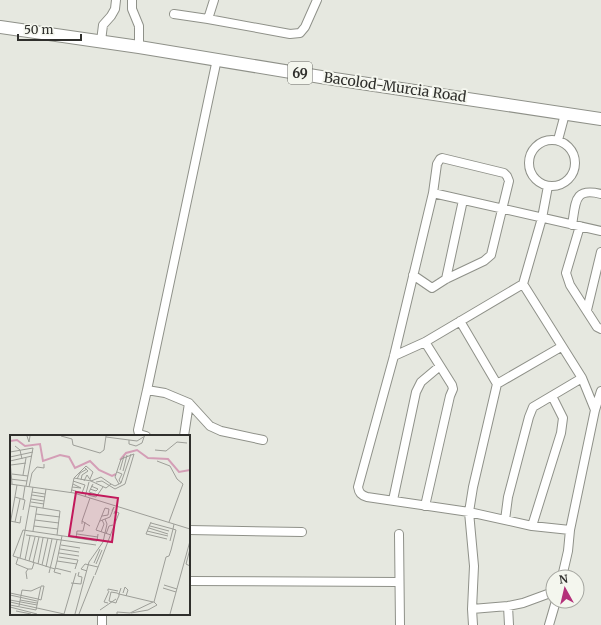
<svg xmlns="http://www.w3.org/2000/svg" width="601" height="625" viewBox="0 0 601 625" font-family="Merriweather,serif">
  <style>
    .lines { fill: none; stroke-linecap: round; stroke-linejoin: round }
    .minor-casing { stroke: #8f9189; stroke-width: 10 }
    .primary-casing { stroke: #8f9189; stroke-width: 14 }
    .minor { stroke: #fff; stroke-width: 8 }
    .primary { stroke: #fff; stroke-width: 12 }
    .labels { text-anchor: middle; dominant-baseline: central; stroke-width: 4; stroke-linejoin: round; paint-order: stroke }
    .shield { fill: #f4f6ee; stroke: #6a6b66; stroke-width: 1 }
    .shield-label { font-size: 13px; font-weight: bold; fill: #2f2f2c }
    .street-label { font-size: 14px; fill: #2f2f2c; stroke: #f4f6ee }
    .inset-river { fill: none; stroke: #d49eb6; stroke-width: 2 }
    .inset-road { fill: none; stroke: #9d9e98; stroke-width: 1 }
    .view { fill: #c2185b; fill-opacity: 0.15; stroke: #c2185b; stroke-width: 2 }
    .inset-edge { fill: none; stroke: #2f2f2c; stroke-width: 2 }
  </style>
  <rect width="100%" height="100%" fill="#e6e8e0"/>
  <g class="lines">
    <defs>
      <path id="minor" d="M132,0V9L139,26V47
        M174,14L208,19L290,34L300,33L305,27L317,0
        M208,19L214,0
        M101,41L103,25L111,16L115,9L116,0
        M529 163a23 23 0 1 1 46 0a23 23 0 1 1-46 0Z
        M558,140L565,114
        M433,193L601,231
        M572,225C576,203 573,187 601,194
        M580,226L566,273L570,285L597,327L601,329
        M413,275L432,288L446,279L484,261L491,255L509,181L507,176L504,173L442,158L440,159L437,164L433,193L394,356L358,487C359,493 361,495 367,497L469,512L532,526L570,530
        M446,279L463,200
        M523,284L582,378L595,410
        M587,310L601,252
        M460,321L497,384L473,487L469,512L474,566L472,609L473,625
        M425,342L452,385L453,389L450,396L425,506
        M394,356L425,342L523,284L542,218L548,186
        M497,384L561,347
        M147,390L217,59
        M146,436L139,434L138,430L147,390L165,393L189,403L210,426L221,431L263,440
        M184,436L189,403
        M393,500L416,392L421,382L440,366
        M505,520L508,497L529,417L533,407L582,378
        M532,526L561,433L563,418L552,396
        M189,530L302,532
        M399,534L400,625
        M562,577L568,551L570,530L595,410L601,391
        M189,581L398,582
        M508,606L509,625
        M472,609L508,606L523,603L553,592
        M102,614V625
        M549,625L556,601"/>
      <path id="primary" d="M0,27L139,47L321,77L601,119"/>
    </defs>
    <use href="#minor" class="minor-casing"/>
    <use href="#primary" class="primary-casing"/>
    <use href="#minor" class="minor"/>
    <use href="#primary" class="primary"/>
  </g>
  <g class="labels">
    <rect class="shield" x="288" y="62" width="24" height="22" rx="3"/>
    <g class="shield-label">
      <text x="300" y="73">69</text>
    </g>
    <g class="street-label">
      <text transform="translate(395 87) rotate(8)">Bacolod-Murcia Road</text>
    </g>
  </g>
  <g transform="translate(10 435)">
    <rect width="180" height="180" fill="#e6e8e0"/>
    <path class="inset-river" d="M0,6L7,5L15,11L30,9L33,26L50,20L59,22L65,33L80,26L89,35L102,41L106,39M110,25L116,18L127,15L138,23L158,24L169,37L180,35"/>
    <path class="inset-road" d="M17,1L19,7L20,1M51,1L62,4L63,10L90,18L94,15L96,1M96,2L127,6L135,1M119,5V9L126,11L132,8L134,2M5,11L10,15L12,24M145,15L156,16L167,7L177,8M0,17L23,13L16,51M0,22L23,17M0,25L2,49M0,26L22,21M147,26L160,31L167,44L173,49L159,87M1,30L16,28M110,35L114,21M113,36L117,20M107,37L112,39L109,45L111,48M2,39L18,41M13,40L16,23M64,43L76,31L83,37L80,44M0,44L17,46M67,44L70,38L77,34M71,45L72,40L78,36L74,32M74,46L77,40L81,46L91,42L101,49M86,47L92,46L105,54L115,49L124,19L111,24L105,42L109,49M0,49L64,58L180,94M83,49L79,57L88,60M19,52L22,38L27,32L34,33V29M62,52L71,53L63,49M80,54L86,56L88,54L81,51M62,55L72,58L75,50L63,46M22,57L35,59M61,58L64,43L81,46L96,53L101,49L105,51L111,48L121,19M22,60L35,62M78,60L86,62L93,52M5,62L15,65L13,75M75,62L79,47M13,64L15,51M21,64L34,66M21,67L34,69M20,71L50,76L47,100M33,73L36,54M26,79L50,82M92,81L98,80L99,74L95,73L86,95L101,100M25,85L49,88M0,86L10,88L11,81M72,86L80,63M90,86L100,82L104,72L102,76M5,87L10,64M141,87L136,99L157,104M141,88L163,94L160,106M72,89V86L80,91M0,90L7,50M24,91L48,94M140,91L159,96M139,93L158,99M23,96L27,72M137,96L158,101M91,97L94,89L92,85M67,99L88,102M96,99L99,91L103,90M16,100L86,110M66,103L67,96H73L75,87M51,110L70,113M50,114L69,117M180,114L176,129L180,131M49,118L69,121M49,122L68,125L65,134M8,123L6,129L18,134M10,123L23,52M15,125L20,101M19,126L25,102M47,126L52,101M23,128L29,102M84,128L90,114M28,129L33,103M86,129L92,115M32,130L38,103M36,132L42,104M45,133L61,137M45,134L47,126L67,129M77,136L71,134L75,129L88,132M39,138L47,105M51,139L44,137L45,134L3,121L13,95L87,106L88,99M85,140L109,78L105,76L104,79M17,144L16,137L18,134H22L24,128M61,148L71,149L72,142L68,141L69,137M154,150L167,154M111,153L109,159V161L107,165L106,168L99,166L101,157L107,158L109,159L143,167H144L156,122L159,121L161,115L166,95L163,94L164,89M153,153L166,157M98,156V154L108,156M0,158L28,164M113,158L115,152L118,155L116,161M0,160L27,166M28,164L31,165L34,151H31M0,165L27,170M10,165L27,168M0,167L54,179L66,138M98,168L94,167L99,156M0,170L26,175L31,151M9,171L12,155L21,156L30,152M0,172L27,179M90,175L106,164M6,176L21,179M121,178L138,175L147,170L144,167M65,179L79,127L93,107L97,89L95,84M69,179L84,141M107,179V177L120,178L143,167M160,179L180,106"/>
    <path class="view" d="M66,57L108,63L102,107L59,101Z"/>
    <rect width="180" height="180" class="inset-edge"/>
  </g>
  <g transform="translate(565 589) rotate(352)"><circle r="19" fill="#f4f6ee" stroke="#a5a6a0"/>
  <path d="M0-3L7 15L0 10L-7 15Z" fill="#b4317a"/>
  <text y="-6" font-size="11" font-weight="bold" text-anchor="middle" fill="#2f2f2c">N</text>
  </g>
  <path d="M18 34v6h63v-6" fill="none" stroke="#2f2f2c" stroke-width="2"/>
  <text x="24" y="34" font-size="12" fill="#2f2f2c" stroke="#f4f6ee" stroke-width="3" paint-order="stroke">50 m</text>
</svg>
